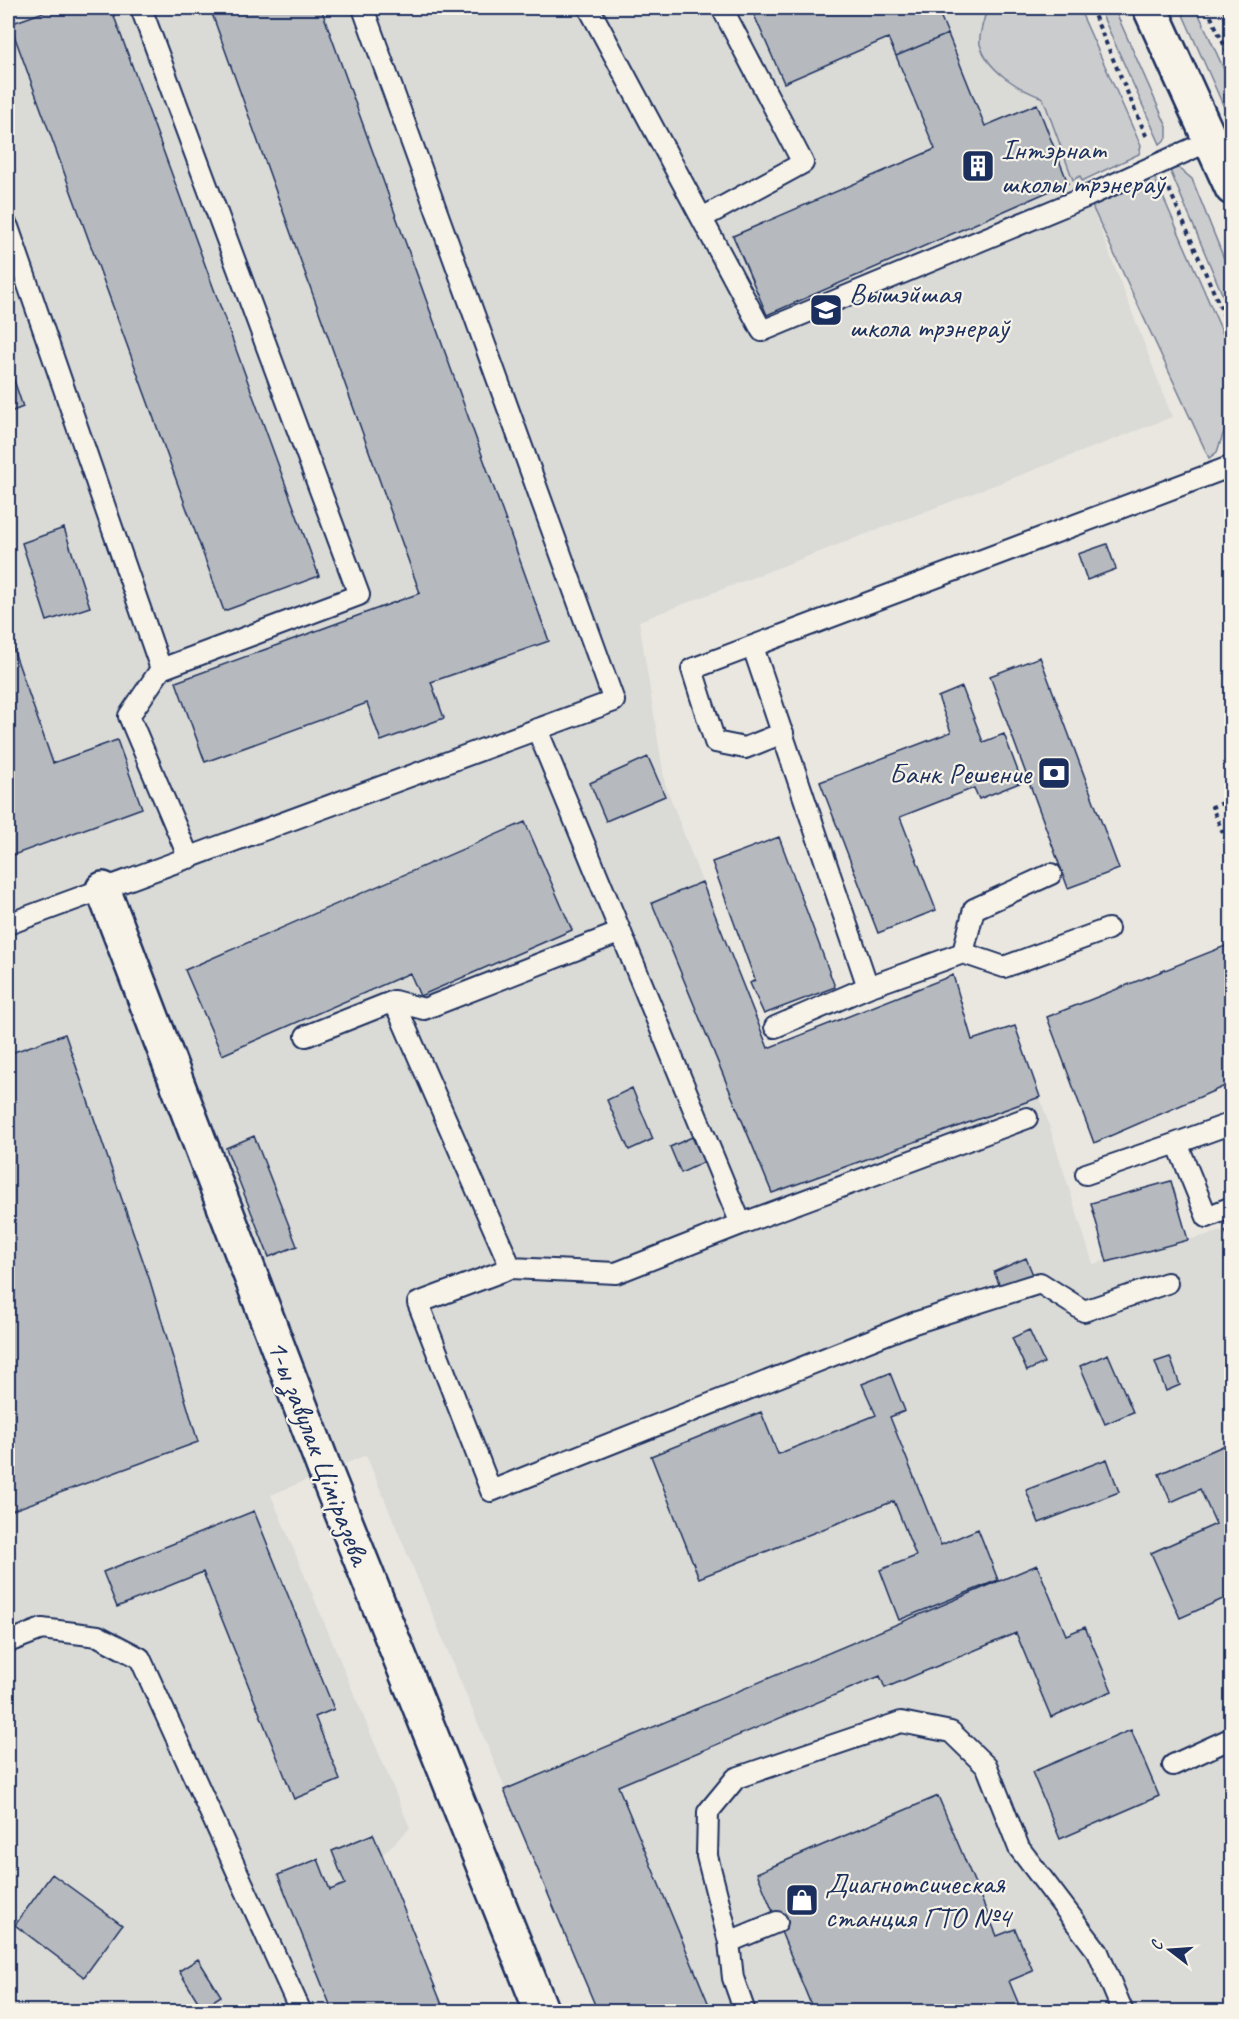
<svg xmlns="http://www.w3.org/2000/svg" width="1239" height="2019" viewBox="0 0 1239 2019" font-family="Caveat,sans-serif">
  <style>
    .built { fill: #dadad6 }
    .green { fill: #cbcccd; stroke: #737e96; stroke-width: 1.5 }
    .building { fill: #b6babf; stroke: #1b2f5e; stroke-width: 1.5 }
    .lines { fill: none; stroke-linecap: round; stroke-linejoin: round }
    .service-casing { stroke: #1b2f5e; stroke-width: 24 }
    .minor-casing { stroke: #1b2f5e; stroke-width: 38 }
    .tertiary-casing { stroke: #1b2f5e; stroke-width: 38 }
    .path { stroke: #1b2f5e; stroke-width: 4; stroke-dasharray: 4.5 4.5; stroke-linecap: butt }
    .service { stroke: #f7f3e8; stroke-width: 20 }
    .minor { stroke: #f7f3e8; stroke-width: 33 }
    .tertiary { stroke: #f7f3e8; stroke-width: 33 }
    .labels { text-anchor: middle; dominant-baseline: central; stroke-width: 4.5; stroke-linejoin: round; paint-order: stroke }
    .poi-label { font-size: 30px; fill: #1b2f5e; stroke: #f7f3e8; text-anchor: start }
    .street-label { font-size: 30px; fill: #1b2f5e; stroke: #f7f3e8 }
  </style>
  <rect width="100%" height="100%" fill="#eae7e0"/>
  <filter id="ink" filterUnits="userSpaceOnUse"><feTurbulence type="fractalNoise" baseFrequency=".0167" numOctaves="2"/><feDisplacementMap in="SourceGraphic" scale="12" xChannelSelector="R" yChannelSelector="G"/><feConvolveMatrix kernelMatrix="1 2 1 2 8 2 1 2 1" color-interpolation-filters="sRGB"/></filter>
  <g filter="url(#ink)">
    <path class="built" d="M8,8H1016L1172,417L639,621L665,784L702,882L652,903L772,1193L1040,1097L1093,1264L1231,1229V2011H598L366,1455L271,1495L410,1828L382,1855L445,2011L8,2012Z"/>
    <path class="green" d="M987,8H1079L1141,146L1139,154L1082,181L1080,176L1073,180L1043,98C1019,89 987,71 980,44C978,35 985,18 987,8Z
      M1099,8H1114L1167,127V138L1160,144Z
      M1180,8H1196L1231,85V123Z
      M1179,168L1192,179L1231,276V315L1170,170Z
      M1153,174L1231,352V411L1217,452L1209,458L1091,204Z"/>
    <path class="building" d="M55,8H111L319,576L224,611L10,24Z
      M210,8H321L549,641L431,682L444,718L381,741L367,703L205,762L176,682L420,593Z
      M751,8H937L948,34L896,56L888,38L784,83Z
      M1223,8H1232V40L1226,27Z
      M948,34L985,126L1037,104L1068,183L767,315L733,236L935,149L896,56Z
      M8,362L23,407L8,413Z
      M64,528L90,607L47,621L22,543Z
      M1107,544L1116,569L1087,580L1078,554Z
      M8,634L53,763L117,740L142,808L8,857Z
      M1040,657L1119,869L1068,888L990,676Z
      M962,687L983,742L1004,734L1022,782L979,799L974,788L900,817L936,910L878,933L820,782L951,732L938,697Z
      M648,757L665,796L606,821L590,783Z
      M525,822L572,930L420,996L410,973L222,1055L185,970Z
      M779,837L835,987L764,1014L750,983L755,980L712,862Z
      M702,882L768,1048L953,975L972,1040L1015,1026L1040,1097L772,1193L652,903Z
      M1230,944L1232,1083L1094,1143L1047,1017Z
      M65,1034L150,1281L198,1442L8,1512V1054Z
      M632,1088L653,1139L629,1150L607,1100Z
      M254,1136L297,1246L269,1257L226,1148Z
      M692,1137L704,1162L681,1173L670,1147Z
      M1171,1181L1188,1240L1107,1262L1091,1203Z
      M1232,1229V1246L1225,1231Z
      M1026,1258L1034,1277L1002,1291L994,1272Z
      M1029,1330L1044,1363L1027,1371L1012,1338Z
      M1108,1354L1133,1412L1105,1424L1080,1366Z
      M1170,1357L1180,1385L1166,1391L1155,1362Z
      M890,1373L905,1411L890,1417L941,1545L978,1529L998,1580L899,1620L880,1570L916,1556L894,1501L699,1578L651,1456L761,1412L778,1454L876,1415L862,1384Z
      M1232,1442V1595L1180,1618L1151,1553L1216,1524L1200,1489L1171,1502L1159,1474Z
      M1107,1459L1119,1492L1039,1523L1026,1490Z
      M254,1511L334,1709L315,1717L340,1780L294,1799L203,1572L117,1607L103,1572Z
      M1037,1565L1066,1635L1085,1627L1112,1691L1051,1717L1016,1633L885,1688L880,1676L618,1786L712,2012H598L504,1790Z
      M1131,1730L1159,1796L1060,1839L1032,1772Z
      M938,1796L997,1936L1015,1929L1033,1971L1009,1981L1022,2012H814L757,1873Z
      M373,1834L382,1855L445,2012H333L278,1875L318,1859L330,1890L345,1884L332,1851Z
      M52,1874L122,1925L84,1977L15,1925Z
      M198,1959L221,1996L202,2008L179,1971Z"/>
    <g class="lines">
      <defs>
        <path id="service" d="M589,8L762,331L1088,196L1209,141
          M702,218L803,163L722,8
          M8,227L161,669L359,595L141,8
          M753,647L868,987L963,953L1004,967L1108,929
          M161,669L129,716L189,858
          M537,729L741,1224L1027,1118
          M783,733L745,748L715,742L692,669L1232,466
          M8,924L614,701L363,8
          M963,953L974,909L1051,874
          M394,1001L511,1268L418,1303L491,1491L914,1323L1040,1283L1084,1311L1167,1283
          M775,1027L868,987
          M306,1036L394,1001L424,1009L621,932
          M1232,1123L1177,1143L1207,1217L1232,1207
          M1086,1174L1177,1143
          M511,1268L616,1273L741,1224
          M8,1642L42,1629L98,1636L140,1658L301,2012
          M1173,1765L1232,1738
          M729,1942L777,1922
          M745,2012L733,1978L729,1942L707,1856L708,1812L736,1778L901,1722L951,1732L987,1767L1019,1848L1098,1952L1123,2012"/>
        <path id="minor" d="M103,889L326,1473L542,2012"/>
        <path id="tertiary" d="M1150,8L1232,188"/>
      </defs>
      <use href="#service" class="service-casing"/>
      <use href="#minor" class="minor-casing"/>
      <use href="#tertiary" class="tertiary-casing"/>
      <path class="path" d="M1091,8L1148,140
        M1207,8L1232,62
        M1169,189L1232,334
        M1232,800L1212,807L1232,854"/>
      <use href="#service" class="service"/>
      <use href="#minor" class="minor"/>
      <use href="#tertiary" class="tertiary"/>
    </g>
  </g>
  <defs>
    <symbol id="building-square" viewBox="-11 -11 22 22"><rect x="-9" y="-9" width="18" height="18" rx="4" fill="#1b2f5e" stroke="#f7f3e8"/><path d="M-4-6H4V6H1V3H-1V6H-4ZM-2.5-4.3h1.7v1.8h-1.7ZM.8-4.3h1.7v1.8H.8ZM-2.5-1h1.7V.8h-1.7ZM.8-1h1.7V.8H.8Z" fill="#fff"/></symbol>
    <symbol id="university-square" viewBox="-11 -11 22 22"><rect x="-9" y="-9" width="18" height="18" rx="4" fill="#1b2f5e" stroke="#f7f3e8"/><path d="M0-5L7-2L0 1L-7-2ZM-4 1L0 2.5L4 1V4Q0 6-4 4Z" fill="#fff"/></symbol>
    <symbol id="bank-square" viewBox="-11 -11 22 22"><rect x="-9" y="-9" width="18" height="18" rx="4" fill="#1b2f5e" stroke="#f7f3e8"/><path d="M-6-4H6V4H-6ZM0-2.3a2.3 2.3 0 1 0 0 4.6a2.3 2.3 0 1 0 0-4.6Z" fill="#fff"/></symbol>
    <symbol id="shop-square" viewBox="-11 -11 22 22"><rect x="-9" y="-9" width="18" height="18" rx="4" fill="#1b2f5e" stroke="#f7f3e8"/><path d="M-5-2.5h2.3a2.7 3.5 0 0 1 5.4 0H5L5.5 6h-11ZM-1.5-2.5h3a1.5 2.3 0 0 0-3 0Z" fill="#fff"/></symbol>
  </defs>
  <g fill-rule="evenodd">
    <use href="#building-square" x="959" y="147" width="38" height="38"/>
    <use href="#university-square" x="807" y="291" width="38" height="38"/>
    <use href="#bank-square" x="1035" y="754" width="38" height="38"/>
    <use href="#shop-square" x="783" y="1881" width="38" height="38"/>
  </g>
  <g class="labels">
    <g class="poi-label">
      <text x="1001" y="149">Інтэрнат<tspan x="1001" dy="34">школы трэнераў</tspan></text>
      <text x="849" y="293">Вышэйшая<tspan x="849" dy="34">школа трэнераў</tspan></text>
      <text x="1031" y="773" text-anchor="end">Банк Решение</text>
      <text x="825" y="1883">Диагнотсическая<tspan x="825" dy="34">станция ГТО №4</tspan></text>
    </g>
    <g class="street-label">
      <text transform="translate(319 1452) rotate(69)">1-ы завулак Ціміразева</text>
    </g>
  </g>
  <rect width="1239" height="2019" fill="none" stroke="#f7f3e8" stroke-width="30"/>
  <rect x="15" y="15" width="1209" height="1989" fill="none" stroke="#1b2f5e" stroke-width="2" filter="url(#ink)"/>
  <g transform="translate(1170 1950) rotate(287)" stroke="#f7f3e8" stroke-width="4.5" paint-order="stroke">
  <path d="M0-4.5L10 22L0 15L-10 22Z" fill="#1b2f5e"/>
  <text y="-9" font-size="16" font-weight="bold" text-anchor="middle" fill="#1b2f5e">С</text>
  </g>
</svg>
